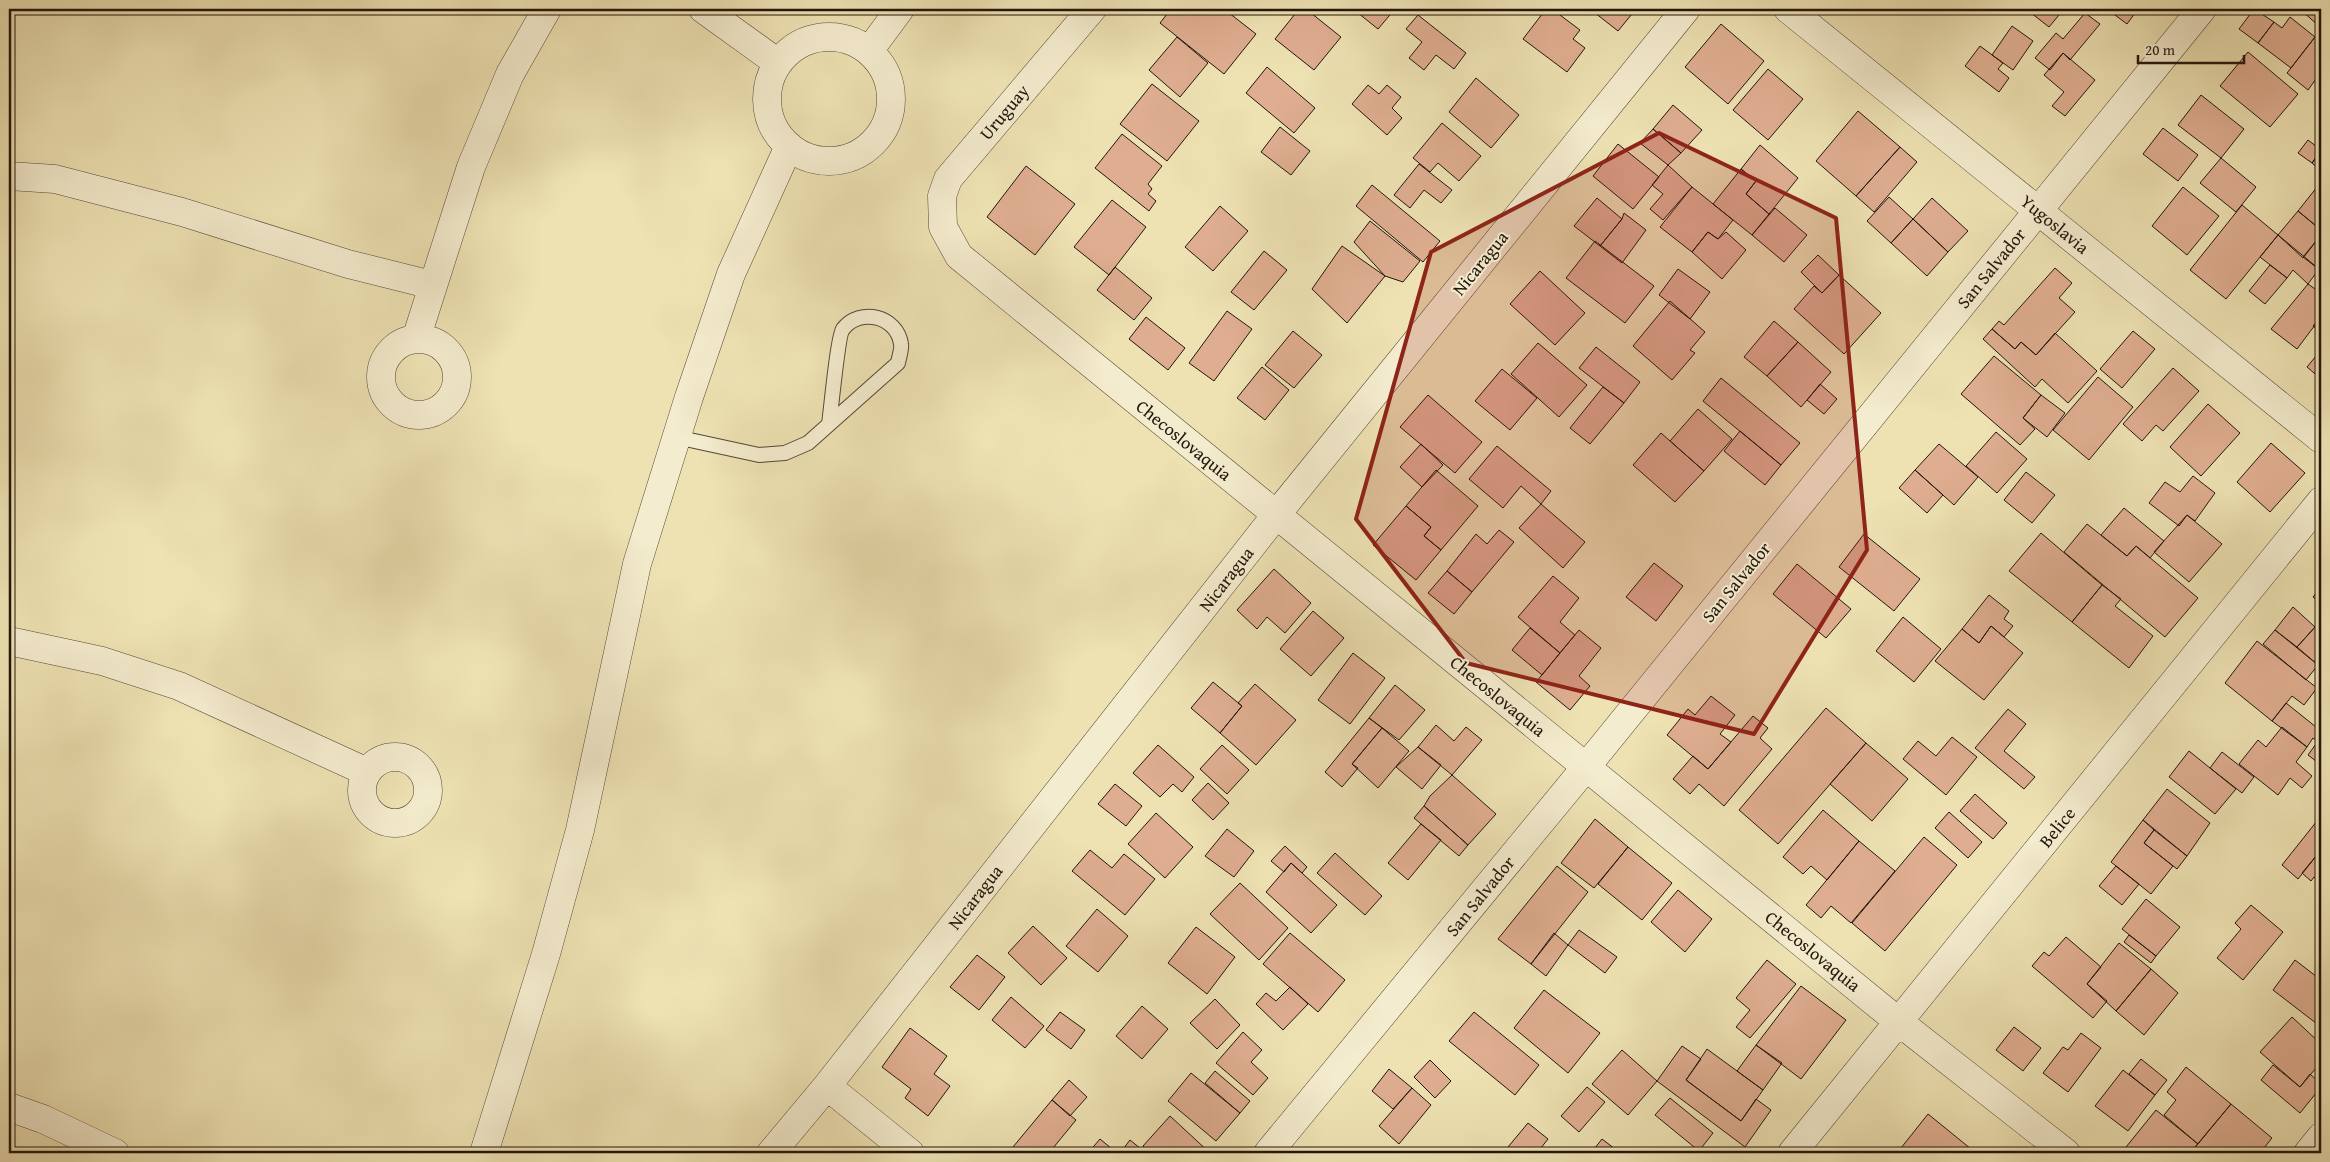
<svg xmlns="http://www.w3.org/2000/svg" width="2330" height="1162" viewBox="0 0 2330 1162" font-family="'Gentium Book Plus',serif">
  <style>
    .building { fill: #dfae91; stroke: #22150d }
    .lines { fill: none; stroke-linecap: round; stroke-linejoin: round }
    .lane-casing { stroke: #554836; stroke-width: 16 }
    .street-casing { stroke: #554836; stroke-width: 29 }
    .lane { stroke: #f4ecce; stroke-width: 14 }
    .street { stroke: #f4ecce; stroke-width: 28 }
    .marked { fill: #8f2418; fill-opacity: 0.2; stroke: #8f2418; stroke-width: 4; stroke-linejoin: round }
    .labels { text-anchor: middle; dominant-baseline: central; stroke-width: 4; stroke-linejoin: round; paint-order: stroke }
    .street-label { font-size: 18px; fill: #22150d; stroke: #f4ecce }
  </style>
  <rect width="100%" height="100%" fill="#eee2b3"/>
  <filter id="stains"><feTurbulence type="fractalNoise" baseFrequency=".004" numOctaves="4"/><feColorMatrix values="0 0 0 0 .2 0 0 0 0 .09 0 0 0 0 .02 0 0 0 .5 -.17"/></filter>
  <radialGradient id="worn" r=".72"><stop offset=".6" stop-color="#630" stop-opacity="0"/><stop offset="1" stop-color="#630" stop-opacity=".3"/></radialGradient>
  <path class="building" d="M1171,9H1224L1256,34L1224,74L1160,23Z
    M1299,9H1306L1341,37L1314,70L1275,39Z
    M1344,9H1354L1350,14Z
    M1361,9H1395L1378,29L1358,13Z
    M1520,9H1530L1526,14Z
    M1546,9H1552L1580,30L1573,39L1585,48L1567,72L1523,39Z
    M1590,9H1636L1618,31Z
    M2026,9H2064L2049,27Z
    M2107,9H2138L2127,24Z
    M2254,9L2274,22L2258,43L2239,29Z
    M2300,9H2321V28Z
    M2085,13L2100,24L2070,60L2063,53L2050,70L2035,58L2056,33L2063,39Z
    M1418,15L1466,53L1454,69L1436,55L1424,70L1409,58L1422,42L1406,29Z
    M2290,17L2315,37L2291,68L2258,43L2274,22L2282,28Z
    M1721,24L1764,61L1728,104L1685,67Z
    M2012,26L2033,41L2013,70L1992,55Z
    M1177,37L1208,63L1180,97L1149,70Z
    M2315,37L2321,42V72L2308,90L2287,73Z
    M1980,46L2003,63L1998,69L2009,78L1999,92L1965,66Z
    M2248,52L2298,94L2270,127L2220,86Z
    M2063,53L2095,80L2065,116L2052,106L2064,92L2044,75Z
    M1267,67L1315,108L1294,133L1246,93Z
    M1768,69L1803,99L1768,140L1733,110Z
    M1476,78L1519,115L1491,148L1449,112Z
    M1152,84L1199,121L1167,161L1120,124Z
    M1368,85L1379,94L1387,85L1401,97L1392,108L1402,118L1387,135L1352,104Z
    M2201,95L2244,129L2221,158L2178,125Z
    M1673,105L1702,130L1681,153L1653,129Z
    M1858,111L1900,147L1856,196L1816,161Z
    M1442,123L1481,156L1459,181L1438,163L1430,172L1413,158Z
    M1280,127L1310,151L1291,175L1261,152Z
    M2163,128L2198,155L2178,181L2143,154Z
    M1653,129L1681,153L1668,165L1640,143Z
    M1122,134L1162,166L1148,184L1152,189L1148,194L1156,201L1149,211L1095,168Z
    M2308,140L2321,150L2312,163L2298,153Z
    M1618,144L1659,177L1633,209L1593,176Z
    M1760,145L1798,178L1769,214L1746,194L1756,181L1741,169Z
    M1900,147L1917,162L1874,212L1856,196Z
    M2321,151V171L2312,163Z
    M2221,158L2256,187L2236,212L2200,183Z
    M1419,164L1452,190L1441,203L1424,190L1410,208L1394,195Z
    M1668,165L1692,187L1663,220L1650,209L1663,194L1652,185Z
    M1026,166L1075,204L1035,255L987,217Z
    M1741,169L1756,181L1746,194L1769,214L1752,235L1713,204Z
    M2321,182V230L2298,211Z
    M1372,185L1440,241L1423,262L1356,206Z
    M1692,187L1733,220L1718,239L1708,232L1692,252L1660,227Z
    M2183,187L2219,216L2187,255L2152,226Z
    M1889,197L1913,219L1891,243L1867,221Z
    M1597,198L1622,219L1600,246L1574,226Z
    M1932,198L1968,231L1948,252L1913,219Z
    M1112,200L1146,227L1109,275L1074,247Z
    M2242,205L2278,235L2226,299L2190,270Z
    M1220,206L1248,231L1213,271L1185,247Z
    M1775,208L1807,235L1784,262L1752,235Z
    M2298,211L2321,230V235L2303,258L2278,235Z
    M1624,213L1646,230L1622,263L1600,246L1622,219Z
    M1913,219L1948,252L1927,276L1891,243Z
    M1370,221L1420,261L1403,282L1385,276L1354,242Z
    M1708,232L1718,239L1726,232L1746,250L1722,279L1692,252Z
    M2278,235L2319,269L2308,284L2293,270L2287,278L2260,257Z
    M2321,235V271L2303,257Z
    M1595,241L1654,286L1625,323L1566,278Z
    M1342,246L1385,276L1347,323L1312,289Z
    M1264,251L1287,270L1254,310L1231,292Z
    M1818,255L1839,275L1822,293L1801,272Z
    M2270,265L2287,278L2265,304L2249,291Z
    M1115,267L1152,298L1134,320L1097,290Z
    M2055,268L2072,283L2059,298L2075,312L2036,355L2021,342L2015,349L1992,329L1999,321L2004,325Z
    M1678,269L1710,292L1690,319L1659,295Z
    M1540,271L1585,313L1555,345L1510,304Z
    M1839,275L1881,313L1844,354L1794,309L1814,286L1822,293Z
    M2308,284L2321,293V317L2297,349L2271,329Z
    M1670,301L1705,332L1690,350L1695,353L1672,380L1633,346Z
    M1227,311L1252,329L1214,381L1189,363Z
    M1146,317L1185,348L1168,370L1129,339Z
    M2321,317V333L2313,326Z
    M1774,321L1798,342L1767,376L1744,357Z
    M1992,329L2015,349L2021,342L2036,355L2055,333L2097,371L2068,403L2042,379L2035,387L1983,339Z
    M1293,331L1322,355L1294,388L1265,365Z
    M2133,331L2155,349L2122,388L2100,369Z
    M1798,342L1831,372L1801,407L1767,376Z
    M1538,343L1587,385L1559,417L1511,374Z
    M1596,347L1640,382L1624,403L1579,368Z
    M2321,350V379L2307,367Z
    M1994,356L2041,395L2023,418L2035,429L2020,445L1961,394Z
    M1262,367L1289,390L1265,420L1237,398Z
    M2173,368L2199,391L2163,431L2156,425L2142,441L2123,424Z
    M1502,369L1537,398L1510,430L1475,401Z
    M2098,377L2133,407L2089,460L2053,430Z
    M1721,378L1800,443L1781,465L1703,401Z
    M1820,384L1837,399L1824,414L1807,400Z
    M1603,387L1624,403L1590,444L1570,428Z
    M1428,395L1482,442L1455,473L1400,427Z
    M2041,395L2065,413L2047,437L2023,418Z
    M2208,404L2240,433L2201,476L2170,447Z
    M1698,409L1732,439L1704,471L1670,441Z
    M1740,431L1781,465L1765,485L1724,451Z
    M1996,432L2027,459L1997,493L1966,466Z
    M1661,433L1704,471L1675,502L1633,465Z
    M2271,443L2305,473L2270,512L2237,482Z
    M1421,444L1443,465L1422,487L1400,467Z
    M1939,444L1978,477L1954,505L1915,470Z
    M1497,446L1551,491L1541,504L1521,486L1503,508L1469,479Z
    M1436,470L1478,506L1441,550L1424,536L1431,527L1406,506Z
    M1915,470L1943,495L1927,513L1899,488Z
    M2026,472L2055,495L2032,523L2004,500Z
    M2193,476L2215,493L2195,521L2187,515L2179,526L2149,503L2165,482L2180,492Z
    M1541,504L1585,542L1563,568L1519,528Z
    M1406,506L1431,527L1424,536L1441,550L1416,580L1373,545Z
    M2124,508L2164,541L2150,558L2136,546L2127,556L2101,535Z
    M2187,515L2222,544L2189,582L2154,552Z
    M2087,524L2127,556L2136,546L2198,598L2165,637L2064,552Z
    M1499,530L1514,542L1472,592L1447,571L1476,534L1487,544Z
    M2041,533L2102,585L2072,622L2009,571Z
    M1864,534L1920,579L1894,611L1839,567Z
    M1654,563L1683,586L1656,621L1626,597Z
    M1797,564L1851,609L1826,638L1773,594Z
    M1274,569L1311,603L1285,633L1267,617L1257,629L1237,610Z
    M1447,571L1472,592L1454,614L1428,593Z
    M1553,576L1579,598L1560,622L1575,635L1560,653L1518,617Z
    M2102,585L2121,599L2115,606L2153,636L2129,668L2072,622Z
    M2321,587V603L2313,597Z
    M1989,595L2009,611L2004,619L2013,626L2004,637L1991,626L1979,643L1962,629Z
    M2293,607L2315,627L2297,647L2275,630Z
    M1313,611L1344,638L1311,676L1280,649Z
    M1903,617L1941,649L1914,682L1876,651Z
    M1991,626L2023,653L1984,700L1935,661L1962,629L1979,643Z
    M2315,627L2321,633V661L2318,665L2297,647Z
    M1530,628L1560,653L1542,675L1512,650Z
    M1579,630L1601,648L1579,676L1590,686L1570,710L1536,682Z
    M2275,630L2318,665L2306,680L2263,644Z
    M2257,641L2317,688L2304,705L2292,696L2272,721L2225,683Z
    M1353,653L1385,678L1350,724L1318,700Z
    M1213,682L1242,706L1220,733L1191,708Z
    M1255,684L1296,720L1256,765L1220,733L1242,706L1238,703Z
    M1395,685L1425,710L1399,740L1369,718Z
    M1711,696L1735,715L1720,734L1731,742L1708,769L1667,735L1688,709L1695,715Z
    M2286,703L2321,731V738L2318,742L2313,738L2307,747L2272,721Z
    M1826,708L1866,743L1778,844L1739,810Z
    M2008,709L2026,724L2004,751L2035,777L2024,789L1975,748Z
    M1753,716L1768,728L1760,738L1772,749L1724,806L1699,784L1690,794L1673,779L1693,756L1708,769Z
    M1369,718L1382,728L1352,764L1358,768L1342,787L1325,772Z
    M1436,725L1454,741L1466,727L1482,740L1452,775L1418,747Z
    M2282,727L2307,747L2296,762L2312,776L2302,788L2290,778L2278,795L2239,764L2258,740L2266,747Z
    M1382,728L1409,751L1378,788L1352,764Z
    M1952,737L1977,757L1946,795L1903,759L1918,741L1936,756Z
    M2321,737V765L2308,755Z
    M1866,743L1908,779L1872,821L1830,784Z
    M1158,745L1194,777L1182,792L1173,784L1160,797L1133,773Z
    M1222,745L1249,770L1227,794L1200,769Z
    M1418,747L1441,765L1422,789L1396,767Z
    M2189,751L2236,789L2215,814L2169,777Z
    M2222,752L2254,777L2242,793L2210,768Z
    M1452,775L1496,814L1468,845L1424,806L1430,796Z
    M1208,783L1229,803L1213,820L1192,800Z
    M1115,784L1142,806L1126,826L1098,804Z
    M2167,789L2210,823L2187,856L2143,820Z
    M1975,794L2007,823L1993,839L1960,811Z
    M1424,806L1468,845L1459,856L1414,818Z
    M1823,810L1859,841L1827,880L1811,866L1803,874L1783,857Z
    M1949,812L1982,842L1968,858L1935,828Z
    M1156,813L1193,847L1165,878L1128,844Z
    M1595,819L1628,847L1594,888L1561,863Z
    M2143,820L2154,830L2144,843L2173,866L2151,894L2111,862Z
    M2317,821L2321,825V850L2298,879L2282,865Z
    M1421,824L1441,840L1408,880L1388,863Z
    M1227,829L1254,851L1234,877L1205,856Z
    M2154,830L2187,856L2177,869L2144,843Z
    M1924,837L1957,865L1885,951L1852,923Z
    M1859,841L1895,871L1851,923L1831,906L1821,918L1806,905Z
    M1285,846L1307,867L1302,873L1291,863L1284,872L1271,861Z
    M1628,847L1672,883L1642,920L1598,884Z
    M1090,850L1112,868L1124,854L1155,879L1125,915L1072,871Z
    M2321,850V882L2314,877L2311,881L2302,873Z
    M1335,853L1382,896L1365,915L1317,873Z
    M1291,863L1337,905L1311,933L1266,892Z
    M1557,866L1588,892L1531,964L1498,939Z
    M2116,866L2139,884L2122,905L2099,886Z
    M1240,883L1288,928L1259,960L1210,914Z
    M1678,890L1712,919L1685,952L1651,922Z
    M2146,899L2180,927L2156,956L2122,929Z
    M2251,905L2283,932L2243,980L2217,958L2241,929L2235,923Z
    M1097,909L1128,936L1098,972L1066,946Z
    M1033,926L1067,958L1041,985L1008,953Z
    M1196,927L1235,957L1207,994L1168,963Z
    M1579,930L1617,957L1605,973L1568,945Z
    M1290,933L1345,980L1318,1012L1263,964Z
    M1554,933L1568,945L1546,976L1531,964Z
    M2129,935L2156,956L2151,963L2124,942Z
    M2066,937L2101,967L2087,984L2107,1001L2093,1018L2032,966L2044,952L2049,956Z
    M2119,943L2151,969L2116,1011L2087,984Z
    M977,955L1005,977L979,1010L950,987Z
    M1767,960L1796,984L1750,1038L1736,1027L1750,1010L1736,998Z
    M2295,960L2321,980V1027L2273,990Z
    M2151,969L2178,993L2144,1035L2116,1011Z
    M1801,986L1846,1020L1801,1079L1756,1045Z
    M1290,987L1308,1004L1283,1030L1256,1004L1266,993L1276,1001Z
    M1544,990L1600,1033L1568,1073L1514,1028Z
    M1011,997L1044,1026L1025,1048L992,1020Z
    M1215,999L1240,1025L1217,1049L1190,1023Z
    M1142,1006L1168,1029L1142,1059L1116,1036Z
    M1060,1012L1085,1030L1071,1049L1046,1030Z
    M1474,1012L1539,1065L1515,1095L1449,1041Z
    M2292,1017L2321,1044V1062L2300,1087L2260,1052Z
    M2014,1027L2041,1048L2023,1071L1996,1050Z
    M910,1028L947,1056L934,1074L950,1086L928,1116L905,1098L911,1089L882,1067Z
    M1243,1032L1262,1050L1251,1062L1268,1078L1253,1095L1216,1063Z
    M2081,1033L2101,1048L2068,1092L2043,1073L2063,1047L2068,1050Z
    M1756,1045L1782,1063L1763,1090L1737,1071Z
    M1682,1046L1701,1059L1686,1080L1741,1121L1756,1099L1771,1110L1745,1147L1657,1081Z
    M1707,1049L1763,1090L1741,1121L1686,1080Z
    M1622,1050L1657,1081L1628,1115L1592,1084Z
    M2141,1059L2167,1080L2155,1095L2129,1074Z
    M1430,1060L1451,1081L1435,1098L1414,1077Z
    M2273,1065L2300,1087L2310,1074L2321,1084V1087L2300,1113L2261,1080Z
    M2186,1067L2231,1104L2198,1144L2164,1115L2176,1100L2167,1092Z
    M1389,1069L1412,1088L1393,1109L1372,1091Z
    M2123,1070L2155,1095L2128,1131L2095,1106Z
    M1215,1071L1250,1101L1240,1113L1205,1083Z
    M1191,1073L1240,1113L1216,1141L1168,1101Z
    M1069,1080L1087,1097L1070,1116L1052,1100Z
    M1587,1087L1605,1102L1579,1132L1561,1116Z
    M1412,1088L1431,1105L1399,1144L1379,1126Z
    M1670,1098L1713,1133L1699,1151L1655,1115Z
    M1052,1100L1076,1120L1049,1153H1008Z
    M2231,1104L2272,1138L2260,1153H2255L2247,1147L2242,1153H2190Z
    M2156,1110L2198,1144L2190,1153L2122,1152Z
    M1928,1114L1976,1153H1897Z
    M1170,1116L1210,1153H1151L1143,1146Z
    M1528,1123L1548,1139L1537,1153H1503Z
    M1100,1139L1117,1153H1088Z
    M1602,1139L1619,1152V1153H1591Z
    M1130,1140L1146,1153H1120Z"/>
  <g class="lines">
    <defs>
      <path id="lane" d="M676,437L759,455L785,453L808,443L898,363C899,357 902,349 901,344C897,316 860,307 843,329C838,335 831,410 829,424"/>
      <path id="street" d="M703,9L778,63
        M1092,9L948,179L942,196L943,227L959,256L1899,1022L2066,1153
        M1788,9L2321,439
        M767 99a62 62 0 1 1 124 0a62 62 0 1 1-124 0Z
        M869,51L900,9
        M9,176L55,179L182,212L348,264L432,285
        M416,339L471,167L510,74L547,9
        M381 377a38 38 0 1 1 76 0a38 38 0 1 1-76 0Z
        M9,641L102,661L179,686L367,772
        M362 790a33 33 0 1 1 66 0a33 33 0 1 1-66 0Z
        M827,1086L910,1153
        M9,1107L43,1119L115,1153
        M484,1153L546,954L580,830L637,564L689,397L731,274L789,146
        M771,1153L827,1086L1276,515L1686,9
        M1268,1153L1586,767L2202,9
        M1792,1153L2321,501
        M2308,1153L2321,1137"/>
    </defs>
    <use href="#lane" class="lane-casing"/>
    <use href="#street" class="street-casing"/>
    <use href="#lane" class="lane"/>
    <use href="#street" class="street"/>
  </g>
  <path class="marked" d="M1659,133L1836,218L1867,550L1754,734L1466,663L1356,519L1431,252Z"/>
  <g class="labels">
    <g class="street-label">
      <text transform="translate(1004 112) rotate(-50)">Uruguay</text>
      <text transform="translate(2055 224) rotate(39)">Yugoslavia</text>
      <text transform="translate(1480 263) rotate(-51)">Nicaragua</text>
      <text transform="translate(1991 268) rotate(-51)">San Salvador</text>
      <text transform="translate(1184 440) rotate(39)">Checoslovaquia</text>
      <text transform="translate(1226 579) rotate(-52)">Nicaragua</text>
      <text transform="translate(1736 582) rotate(-51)">San Salvador</text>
      <text transform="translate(1498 696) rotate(39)">Checoslovaquia</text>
      <text transform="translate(2057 827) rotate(-51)">Belice</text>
      <text transform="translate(1480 896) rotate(-51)">San Salvador</text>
      <text transform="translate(975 897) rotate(-52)">Nicaragua</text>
      <text transform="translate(1813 951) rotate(39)">Checoslovaquia</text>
    </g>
  </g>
  <rect width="2330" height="1162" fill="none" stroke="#eee2b3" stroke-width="30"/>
  <rect x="10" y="10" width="2310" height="1142" fill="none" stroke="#22150d" stroke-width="2.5"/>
  <rect x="15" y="15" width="2300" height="1132" fill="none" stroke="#22150d"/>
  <path d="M2138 55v8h106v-8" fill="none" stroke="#22150d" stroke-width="2.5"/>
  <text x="2145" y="55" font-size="15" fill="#22150d" stroke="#f4ecce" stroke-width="4" paint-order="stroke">20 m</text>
  <rect width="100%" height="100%" filter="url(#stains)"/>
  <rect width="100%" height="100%" fill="url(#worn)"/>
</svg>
